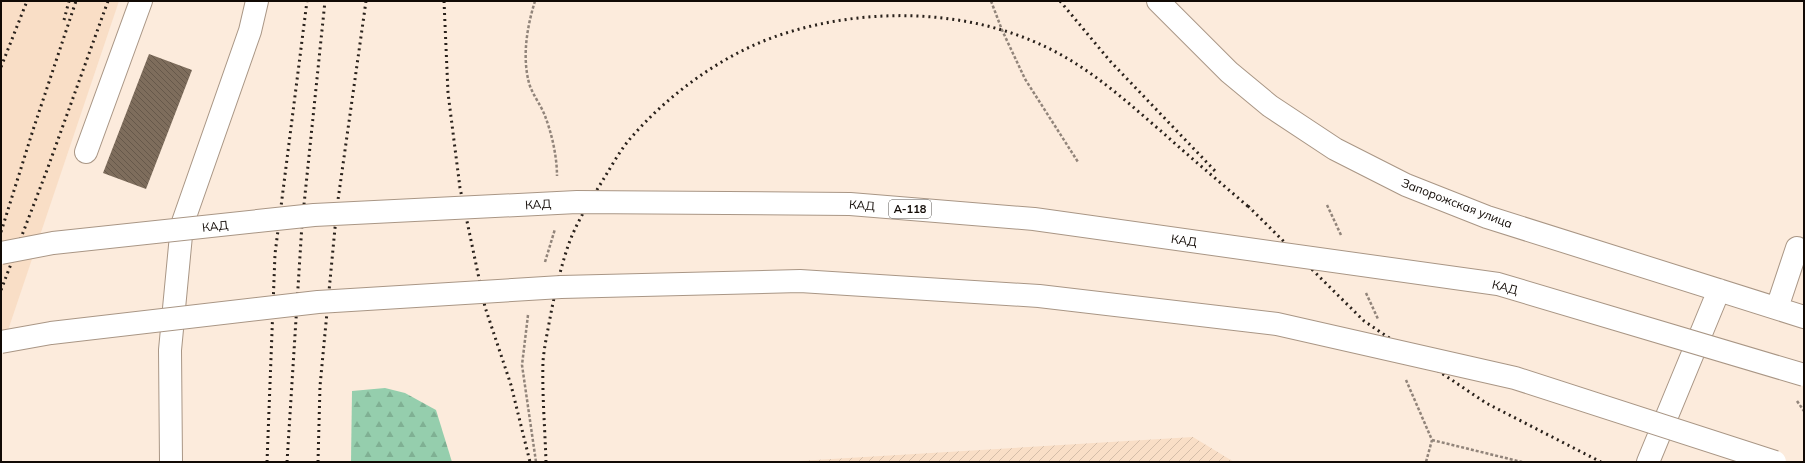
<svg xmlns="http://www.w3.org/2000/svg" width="1805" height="463" viewBox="0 0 1805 463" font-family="Mulish,sans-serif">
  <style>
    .industrial { fill: url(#industrial-furrows) }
    .built { fill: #f9dec6 }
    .forest { fill: url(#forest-firs) }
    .building { fill: url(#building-back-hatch) }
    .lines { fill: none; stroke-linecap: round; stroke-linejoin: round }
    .minor-casing { stroke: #a99685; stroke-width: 24 }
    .path { stroke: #91847a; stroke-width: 2.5; stroke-dasharray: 3 2; stroke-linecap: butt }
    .minor { stroke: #fff; stroke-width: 22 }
    .rail { stroke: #29211b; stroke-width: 3; stroke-dasharray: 2 4; stroke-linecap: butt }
    .highway-bridge-casing { stroke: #a99685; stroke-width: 24; stroke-linecap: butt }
    .highway-bridge { stroke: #fff; stroke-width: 22 }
    .labels { text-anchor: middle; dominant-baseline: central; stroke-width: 4; stroke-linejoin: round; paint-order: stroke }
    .shield { fill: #fff; stroke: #585450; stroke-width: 1 }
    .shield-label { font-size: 11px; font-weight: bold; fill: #110a05 }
    .street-label { font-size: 12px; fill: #110a05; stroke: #fff }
  </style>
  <defs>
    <pattern id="industrial-furrows" width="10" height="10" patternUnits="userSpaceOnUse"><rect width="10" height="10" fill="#f9dec6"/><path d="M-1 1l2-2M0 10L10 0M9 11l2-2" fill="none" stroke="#d4bda9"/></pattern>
    <pattern id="forest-firs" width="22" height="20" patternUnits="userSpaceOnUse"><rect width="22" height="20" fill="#95cead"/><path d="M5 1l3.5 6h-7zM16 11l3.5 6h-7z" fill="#7fb093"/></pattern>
    <pattern id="building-back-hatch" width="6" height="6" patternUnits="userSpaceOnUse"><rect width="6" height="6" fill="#7e6d5c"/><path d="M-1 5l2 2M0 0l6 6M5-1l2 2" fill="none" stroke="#66584a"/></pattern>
  </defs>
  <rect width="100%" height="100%" fill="#fcebdc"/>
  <path class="industrial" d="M1193,437L1234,462H782Z"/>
  <path class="built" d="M1,1H119L1,351Z"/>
  <path class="forest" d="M385,388L405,393L436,410L452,462H351L352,391Z"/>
  <path class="building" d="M149,54L192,70L146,189L103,173Z"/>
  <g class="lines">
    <defs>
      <path id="minor" d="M1158,1L1229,72L1270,106L1335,149L1406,185L1487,217L1804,317
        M86,152L141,1
        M1777,308L1797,248
        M171,462L170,350L182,225L250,31L257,1
        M1648,462L1719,290"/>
    </defs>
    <use href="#minor" class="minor-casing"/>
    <path class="path" d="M535,1C527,27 522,56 529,83C532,94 541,105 545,116C552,134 557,157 557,176
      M991,1L1002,30L1025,79L1078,162
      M1327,205L1341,235
      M545,262L555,229
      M1366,293L1378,319
      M528,315L522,365L536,462
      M1406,380L1432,440L1426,462
      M1797,401L1804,411
      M1432,440L1522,462"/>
    <use href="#minor" class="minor"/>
    <path class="rail" d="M444,1L448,93L460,188L485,307L511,385L530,462
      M1060,1L1110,61L1216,172
      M64,20L69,1
      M1,67L27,1
      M1248,206L1364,321L1486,403L1601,462
      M1,232L33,130L76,1
      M1,290L47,170L108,1
      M267,462L275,254L307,1
      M287,462L302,224L325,1
      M318,462L320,386L337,207L366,1
      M546,462C545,429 542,394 543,361C544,350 546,339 548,329C553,301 559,273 568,246C576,223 590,201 603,180C611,167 619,152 629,140C669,93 727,51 786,33C869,7 967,9 1046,47C1090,68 1125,100 1162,132C1191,158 1221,183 1251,209"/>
    <defs>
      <path id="highway-bridge" d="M1,253L53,243L314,215L577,202L850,204L1034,219L1498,284L1804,375
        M1,342L51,333L318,302L561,287L800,281L1039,296L1277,324L1515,378L1775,462"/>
    </defs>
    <use href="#highway-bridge" class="highway-bridge-casing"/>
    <use href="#highway-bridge" class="highway-bridge"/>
  </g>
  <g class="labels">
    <rect class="shield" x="889" y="200" width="42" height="18" rx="3"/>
    <g class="shield-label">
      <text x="910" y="209">А-118</text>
    </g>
    <g class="street-label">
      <text transform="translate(1457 203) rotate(21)">Запорожская улица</text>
      <text transform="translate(538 204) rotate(-3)">КАД</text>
      <text transform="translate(862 205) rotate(4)">КАД</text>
      <text transform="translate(215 226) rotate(-6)">КАД</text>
      <text transform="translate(1184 240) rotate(8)">КАД</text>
      <text transform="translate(1505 287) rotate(14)">КАД</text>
    </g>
  </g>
  <rect width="1805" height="463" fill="none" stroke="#110a05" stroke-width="4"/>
</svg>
